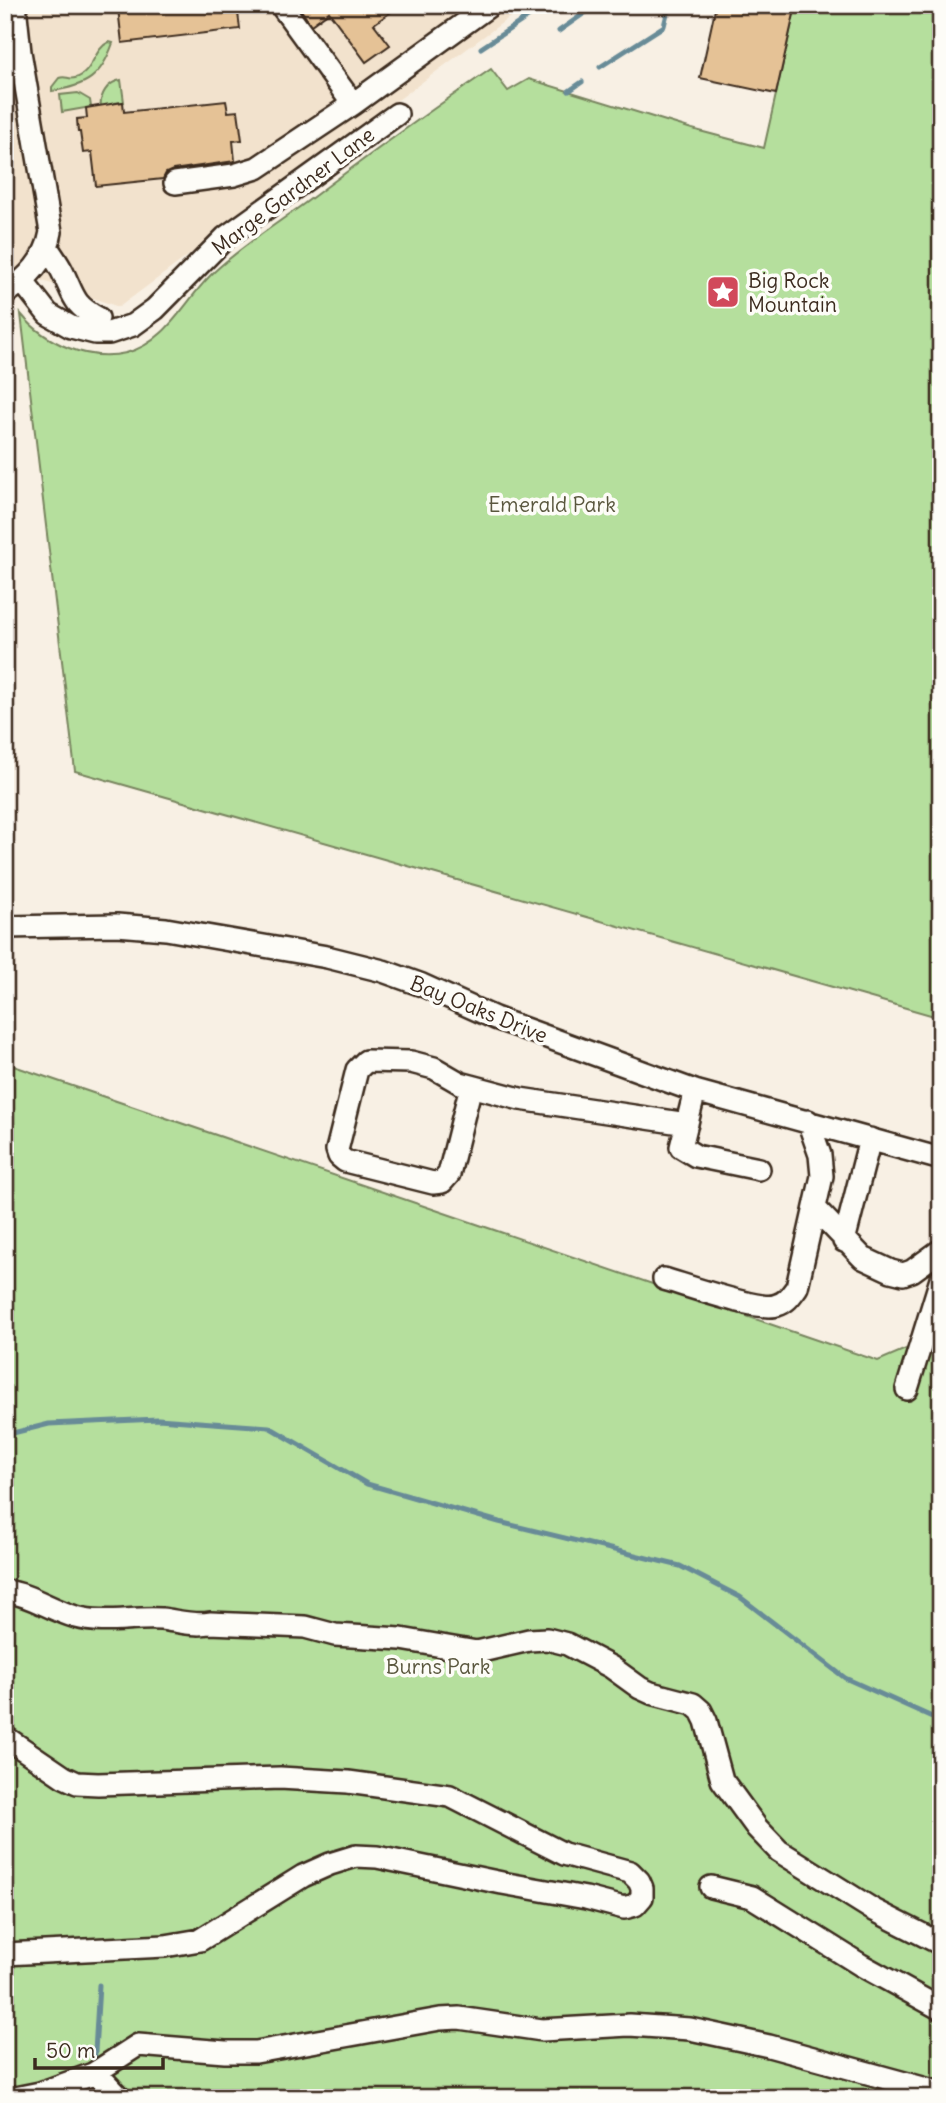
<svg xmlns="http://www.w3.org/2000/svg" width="946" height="2103" viewBox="0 0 946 2103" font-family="Delius,sans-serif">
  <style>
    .built { fill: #f2e2cd }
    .green { fill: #b5df9d; stroke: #78845e; stroke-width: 2 }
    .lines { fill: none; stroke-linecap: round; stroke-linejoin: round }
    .stream { stroke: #678b97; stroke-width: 5 }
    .building { fill: #e5c296; stroke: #3b2a1e; stroke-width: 2 }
    .minor-casing { stroke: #3b2a1e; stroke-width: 26 }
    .minor { stroke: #fdfcf7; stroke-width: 21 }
    .labels { text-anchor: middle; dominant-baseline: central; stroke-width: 7; stroke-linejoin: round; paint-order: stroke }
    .street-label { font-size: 21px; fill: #3b2a1e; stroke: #fdfcf7 }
    .poi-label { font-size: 21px; fill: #3b2a1e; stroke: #fdfcf7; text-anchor: start }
    .park-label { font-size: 21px; fill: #5a573e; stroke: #fdfcf7 }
  </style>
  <rect width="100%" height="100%" fill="#f8f0e4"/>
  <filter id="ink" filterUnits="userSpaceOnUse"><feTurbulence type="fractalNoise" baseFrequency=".0143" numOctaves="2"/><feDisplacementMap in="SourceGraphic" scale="14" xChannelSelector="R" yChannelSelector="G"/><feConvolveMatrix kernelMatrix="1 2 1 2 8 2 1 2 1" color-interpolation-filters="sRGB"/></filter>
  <g filter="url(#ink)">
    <path class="built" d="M5,5H526L119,307L5,268Z"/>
    <path class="green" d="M796,5H941V177L932,210L941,232V1018L75,771L21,314C45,343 88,362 126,353C169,342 186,297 215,271C242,246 275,225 305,203C366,157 428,112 491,69L508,91L529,79L692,129L764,148Z
      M109,42L113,43C101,77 87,86 52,91V87L59,78C66,75 68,80 75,78C93,74 93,49 109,42Z
      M121,80L124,102L114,103L115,108L101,109C99,96 107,82 121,80Z
      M78,93L90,100L91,107L62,112L60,95Z
      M5,1063L878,1361L941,1334V2098H5Z"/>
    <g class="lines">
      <path class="stream" d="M559,31L596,5
        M481,48L546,5
        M600,67L664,26L669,5
        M569,91L582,82
        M5,1435L49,1424L158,1419L269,1427L367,1484L499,1522L680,1566L740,1597L845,1678L941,1721
        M94,2068L99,1985
        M90,2098L92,2095L93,2081"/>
    </g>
    <path class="building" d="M126,5H237L240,29L122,43L118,8L126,7Z
      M306,5H401L374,24L390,45L366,62L329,12L311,25L301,10Z
      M716,5H796L776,94L700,78Z
      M226,101L228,112L238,111L242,140L233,141L235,161L173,170L166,173L163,179L96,186L92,152L83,153L80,132H78L77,119L87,118L86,108L123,102L124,112Z"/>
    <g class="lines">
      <defs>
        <path id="minor" d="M281,5L353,104
          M175,183L234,175L257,168L353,104L490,5
          M47,247C52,255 58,263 62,271C74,295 72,304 98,318
          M23,282L48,314L71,327L95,333H109L133,325L155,309L226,237L397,114
          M5,294C28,278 46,260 51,232L20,52L15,5
          M5,927L117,925L166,929L327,957L383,971L422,985L495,1018L695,1091L941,1159
          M471,1086L449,1174L442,1182L433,1183L345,1161L339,1156L337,1150L357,1070L366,1061L411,1062L434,1068L460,1083L520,1099L687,1124
          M695,1091L681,1147L696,1156L759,1169
          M815,1208L863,1258L891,1271L903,1274L912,1271L941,1250
          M844,1241L870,1139
          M664,1279C685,1285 761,1312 777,1305C787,1302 791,1295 797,1287L822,1176L820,1155L808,1121
          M907,1389L941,1279
          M5,1591C30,1594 51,1610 76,1617C104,1625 132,1617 161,1619C178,1621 193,1626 210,1623L305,1627L335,1635L401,1639L477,1652L529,1640L547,1639L567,1644L611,1667L640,1688L651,1693L693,1704L701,1711L706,1721L722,1780L757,1828L779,1851L872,1909L941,1944
          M5,1737L64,1777L77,1783L98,1784L280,1778L348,1782L450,1796L564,1854L630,1872L639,1881L642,1888V1897L635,1905L624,1908L586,1898L502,1883L377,1857L356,1856L330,1864L303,1876L200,1940L165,1946L5,1954
          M711,1887L752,1897L861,1965L941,2009
          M93,2074L102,2079L120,2098
          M15,2098L40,2093L93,2074L138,2045L225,2052H256L440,2019L459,2018L542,2030L629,2025L690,2029L769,2046L941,2093"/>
      </defs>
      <use href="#minor" class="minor-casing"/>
      <use href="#minor" class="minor"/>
    </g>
  </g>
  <defs>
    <symbol id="sight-square" viewBox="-11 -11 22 22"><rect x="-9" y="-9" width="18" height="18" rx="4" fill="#d1495b" stroke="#fdfcf7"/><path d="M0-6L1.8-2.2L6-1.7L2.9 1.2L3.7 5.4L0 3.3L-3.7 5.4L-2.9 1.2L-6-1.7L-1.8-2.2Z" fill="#fff"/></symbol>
  </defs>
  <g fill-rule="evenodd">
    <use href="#sight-square" x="704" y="273" width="38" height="38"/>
  </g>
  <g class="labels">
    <g class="street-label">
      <text transform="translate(293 191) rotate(-37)">Marge Gardner Lane</text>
      <text transform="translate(479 1009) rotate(22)">Bay Oaks Drive</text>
    </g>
    <g class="poi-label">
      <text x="748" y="280">Big Rock<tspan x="748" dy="24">Mountain</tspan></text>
    </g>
    <g class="park-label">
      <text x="552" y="504">Emerald Park</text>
      <text x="438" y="1666">Burns Park</text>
    </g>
  </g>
  <rect width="946" height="2103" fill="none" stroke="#fdfcf7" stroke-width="28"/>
  <rect x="14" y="14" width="918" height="2075" fill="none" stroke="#3b2a1e" stroke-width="2.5" filter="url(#ink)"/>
  <path d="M35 2058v10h128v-10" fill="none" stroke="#3b2a1e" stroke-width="3.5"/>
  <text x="46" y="2058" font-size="21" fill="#3b2a1e" stroke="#fdfcf7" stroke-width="5" paint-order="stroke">50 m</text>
</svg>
